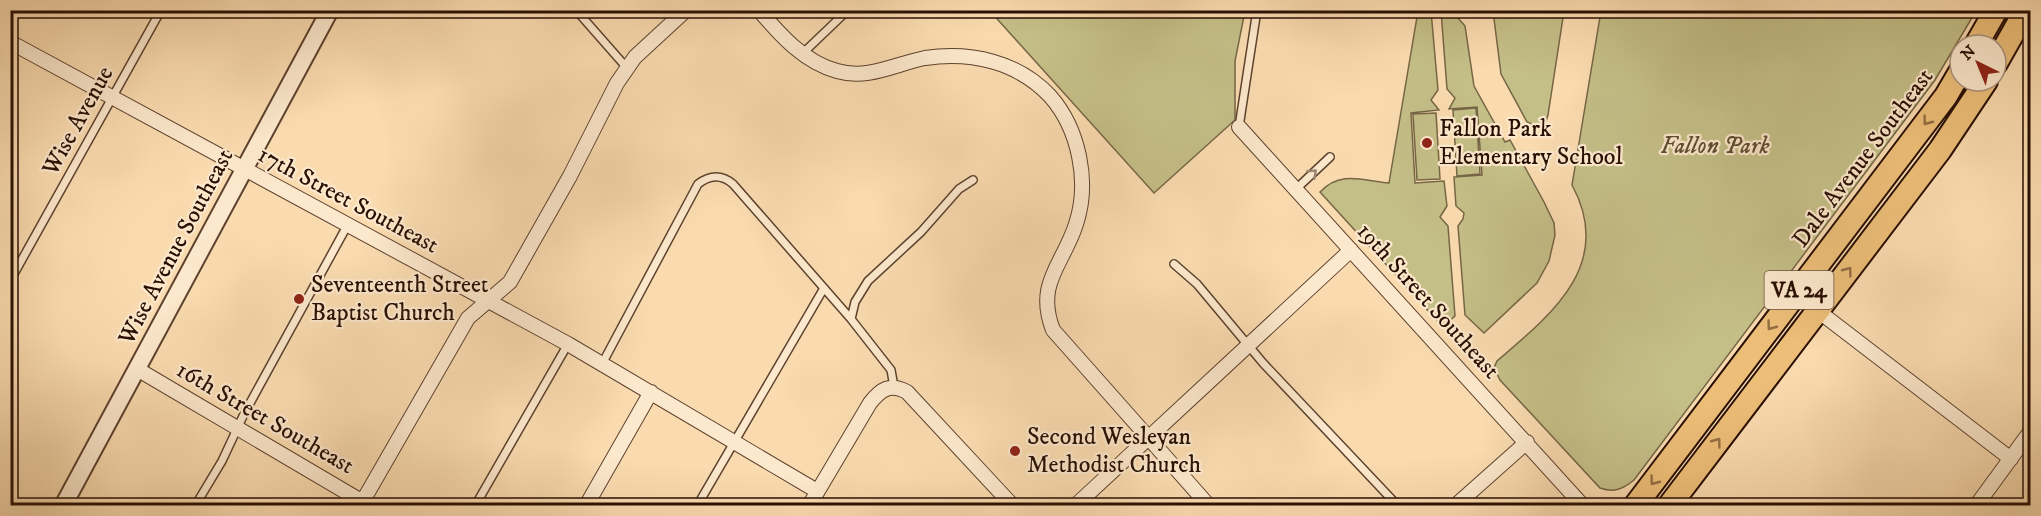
<svg xmlns="http://www.w3.org/2000/svg" width="2041" height="516" viewBox="0 0 2041 516" font-family="'IM FELL DW Pica',serif">
  <style>
    .green { fill: #c4be87; stroke: #766645; stroke-width: 1.5 }
    .lines { fill: none; stroke-linecap: round; stroke-linejoin: round }
    .service-casing { stroke: #5d422e; stroke-width: 10 }
    .minor-casing { stroke: #5d422e; stroke-width: 16 }
    .tertiary-casing { stroke: #5d422e; stroke-width: 20 }
    .primary-casing { stroke: #290f03; stroke-width: 26 }
    .service { stroke: #fce8cc; stroke-width: 7 }
    .minor { stroke: #fce8cc; stroke-width: 14 }
    .tertiary { stroke: #fce8cc; stroke-width: 16 }
    .primary { stroke: #edbe78; stroke-width: 22 }
    .oneway { stroke: #956f43 }
    .oneway2 { stroke: #9d8672 }
    .poi-dot { fill: #8f2418; stroke: #fce8cc; stroke-width: 2 }
    .labels { text-anchor: middle; dominant-baseline: central; stroke-width: 4.5; stroke-linejoin: round; paint-order: stroke }
    .shield { fill: #fce8cc; stroke: #68503f; stroke-width: 1.5 }
    .shield-label { font-size: 22px; font-weight: bold; fill: #290f03 }
    .street-label { font-size: 24px; fill: #290f03; stroke: #fce8cc }
    .poi-label { font-size: 24px; fill: #290f03; stroke: #fce8cc; text-anchor: start }
    .park-label { font-size: 24px; font-style: italic; fill: #5f4c31; stroke: #fce8cc }
  </style>
  <rect width="100%" height="100%" fill="#fadbb0"/>
  <filter id="stains"><feTurbulence type="fractalNoise" baseFrequency=".00333" numOctaves="4"/><feColorMatrix values="0 0 0 0 .2 0 0 0 0 .09 0 0 0 0 .02 0 0 0 .5 -.17"/></filter>
  <radialGradient id="worn" r=".72"><stop offset=".6" stop-color="#630" stop-opacity="0"/><stop offset="1" stop-color="#630" stop-opacity=".3"/></radialGradient>
  <path class="green" d="M990,11H1245L1235,61V120L1154,193Z
    M1418,11H1431L1438,90L1431,100L1439,110L1411,113L1415,183L1444,181L1447,206L1440,217L1448,226L1455,316L1443,327L1320,192C1341,170 1363,181 1389,183Z
    M1441,11H1452L1465,26L1474,86L1505,142L1510,140L1544,202L1554,223L1555,235L1549,261L1537,283L1484,333L1465,315L1458,226L1463,219L1464,213L1456,206L1454,177L1482,175L1477,107L1449,109L1455,98L1447,89Z
    M1493,11H1564L1548,115L1546,121L1538,127L1527,122L1501,74Z
    M1601,11H1976L1935,80L1634,480C1623,489 1614,493 1600,488L1500,380L1494,368L1497,361C1552,314 1615,264 1572,185Z
    M1476,108L1480,174L1457,176L1453,110Z
    M1436,113L1440,179L1417,180L1413,114Z"/>
  <g class="lines">
    <defs>
      <path id="service" d="M576,10L627,68
        M802,54L848,10
        M1239,127L1257,10
        M1296,189L1330,157
        M1174,264L1197,284L1263,363L1398,506
        M10,281L161,10
        M602,364L698,184C710,175 721,174 733,184L851,319
        M894,387L891,370L851,319L855,302L868,281L921,232L959,189L973,180
        M195,506L222,461L244,414L347,226
        M475,506L568,344
        M697,506L824,288"/>
      <path id="minor" d="M759,10C780,35 804,62 837,71C868,80 895,64 925,58C971,51 1018,62 1050,96C1079,129 1090,182 1076,224C1063,265 1035,283 1053,330L1209,506
        M10,42L568,344L817,491
        M1239,127L1583,506
        M1796,294L2011,459
        M137,369L368,505
        M360,506L468,318L510,282L570,176L617,83L635,57L686,10
        M586,506L651,392
        M809,506L870,403C881,389 890,383 907,392L1013,506
        M1075,506L1351,250
        M1455,506L1527,442
        M1976,506L2030,432"/>
      <path id="tertiary" d="M63,506L330,10"/>
      <path id="primary" d="M1976,45L1996,10
        M1996,63L2026,10
        M1635,506L1946,96L1960,72
        M1669,506L1940,150L1986,81"/>
    </defs>
    <use href="#service" class="service-casing"/>
    <use href="#minor" class="minor-casing"/>
    <use href="#tertiary" class="tertiary-casing"/>
    <use href="#primary" class="primary-casing"/>
    <use href="#service" class="service"/>
    <use href="#minor" class="minor"/>
    <use href="#tertiary" class="tertiary"/>
    <use href="#primary" class="primary"/>
  </g>
  <defs><path id="oneway-chevron" d="M-2-3.5L2.5 0L-2 3.5" fill="none" stroke-width="1.6" stroke-linecap="round" stroke-linejoin="round" transform="scale(1.5)"/></defs>
  <g class="oneway">
    <use href="#oneway-chevron" transform="translate(1927 121) rotate(127)"/>
    <use href="#oneway-chevron" transform="translate(1848 271) rotate(-53)"/>
    <use href="#oneway-chevron" transform="translate(1771 326) rotate(127)"/>
    <use href="#oneway-chevron" transform="translate(1717 442) rotate(-53)"/>
    <use href="#oneway-chevron" transform="translate(1654 481) rotate(127)"/>
  </g>
  <use class="oneway2" href="#oneway-chevron" transform="translate(1313 173) rotate(-43)"/>
  <g class="poi-dot">
    <circle cx="1427" cy="143" r="6"/>
    <circle cx="299" cy="299" r="6"/>
    <circle cx="1015" cy="451" r="6"/>
  </g>
  <g class="labels">
    <rect class="shield" x="1764.5" y="271" width="69" height="38" rx="4.5"/>
    <g class="shield-label">
      <text x="1799" y="290">VA 24</text>
    </g>
    <g class="street-label">
      <text transform="translate(78 121) rotate(-61)">Wise Avenue</text>
      <text transform="translate(1863 158) rotate(-53)">Dale Avenue Southeast</text>
      <text transform="translate(348 200) rotate(28)">17th Street Southeast</text>
      <text transform="translate(176 247) rotate(-62)">Wise Avenue Southeast</text>
      <text transform="translate(1428 301) rotate(48)">19th Street Southeast</text>
      <text transform="translate(265 418) rotate(30)">16th Street Southeast</text>
    </g>
    <g class="poi-label">
      <text x="1439" y="129">Fallon Park<tspan x="1439" dy="28">Elementary School</tspan></text>
      <text x="311" y="285">Seventeenth Street<tspan x="311" dy="28">Baptist Church</tspan></text>
      <text x="1027" y="437">Second Wesleyan<tspan x="1027" dy="28">Methodist Church</tspan></text>
    </g>
    <g class="park-label">
      <text x="1715" y="146">Fallon Park</text>
    </g>
  </g>
  <rect width="2041" height="516" fill="none" stroke="#fadbb0" stroke-width="36"/>
  <rect x="12" y="12" width="2017" height="492" fill="none" stroke="#290f03" stroke-width="3"/>
  <rect x="18" y="18" width="2005" height="480" fill="none" stroke="#290f03" stroke-width="1.5"/>
  <g transform="translate(1978 63) rotate(317)"><circle r="28" fill="#fce8cc" stroke="#a8917c" stroke-width="1.5"/>
  <path d="M0-4.5L10 22L0 15L-10 22Z" fill="#8f2418"/>
  <text y="-9" font-size="16" font-weight="bold" text-anchor="middle" fill="#290f03">N</text>
  </g>
  <rect width="100%" height="100%" filter="url(#stains)"/>
  <rect width="100%" height="100%" fill="url(#worn)"/>
</svg>
